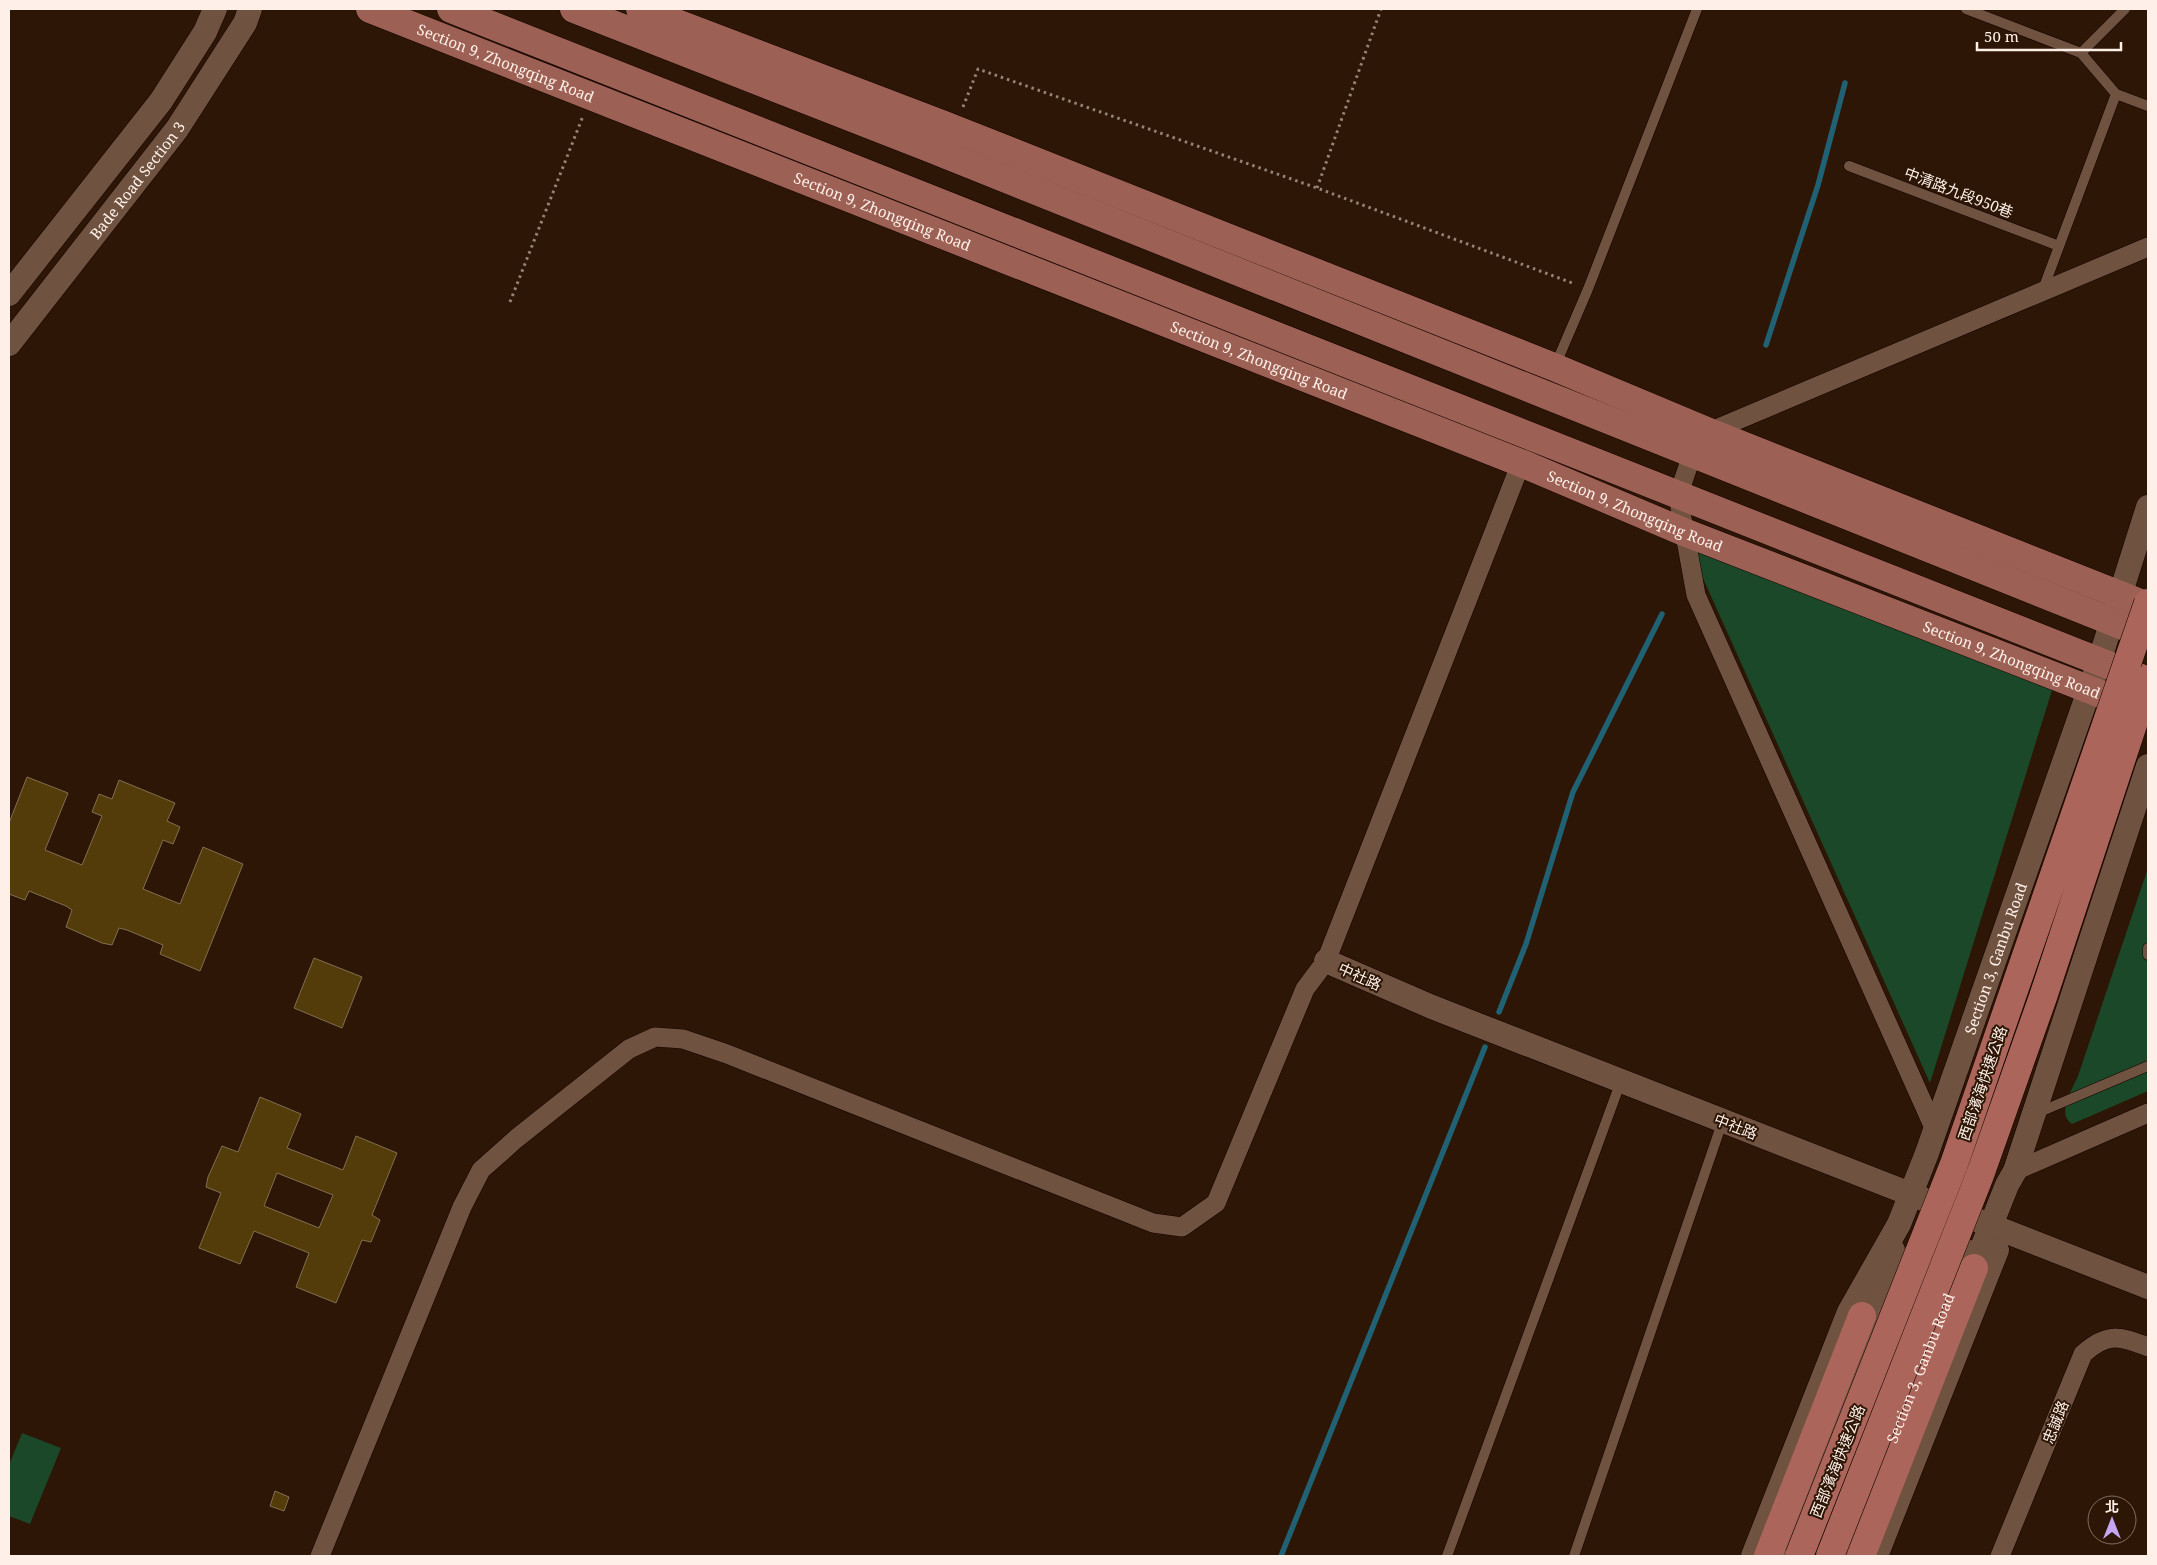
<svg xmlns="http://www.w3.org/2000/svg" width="2157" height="1565" viewBox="0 0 2157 1565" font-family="'Noto Serif','Noto Sans TC',serif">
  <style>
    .green { fill: #1a4828 }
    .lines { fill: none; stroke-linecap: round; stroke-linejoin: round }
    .stream { stroke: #206273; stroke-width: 5.5 }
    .building { fill: #533b0a; stroke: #816f52; fill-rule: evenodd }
    .service-casing { stroke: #140200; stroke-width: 11 }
    .minor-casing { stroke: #140200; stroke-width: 20 }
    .tertiary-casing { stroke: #140200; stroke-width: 25 }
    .primary-casing { stroke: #140200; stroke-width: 29 }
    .trunk-casing { stroke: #140200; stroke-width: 29 }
    .path { stroke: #968377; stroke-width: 3; stroke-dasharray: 2.5 4; stroke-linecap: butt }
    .service { stroke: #6f5240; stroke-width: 10 }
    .minor { stroke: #6f5240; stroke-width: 19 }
    .tertiary { stroke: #6f5240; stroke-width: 24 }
    .primary { stroke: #9c6054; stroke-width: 28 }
    .trunk { stroke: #ab655a; stroke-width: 28 }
    .trunk-bridge-casing { stroke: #140200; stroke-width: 29; stroke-linecap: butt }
    .trunk-bridge { stroke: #ab655a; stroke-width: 28 }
    .labels { text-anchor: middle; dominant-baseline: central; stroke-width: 4; stroke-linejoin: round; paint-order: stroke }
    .street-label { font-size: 15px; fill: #fef0e8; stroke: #2d1605 }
  </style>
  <rect width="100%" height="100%" fill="#2d1605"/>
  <path class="green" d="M1688,545L2053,687L1930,1083Z
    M2148,868V1091L2072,1124C2056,1114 2072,1090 2078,1076Z
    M22,1433L61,1448L30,1524L9,1516V1465Z"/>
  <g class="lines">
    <path class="stream" d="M1766,345L1818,185L1845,83
      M1499,1012L1526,944L1573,792L1662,614
      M1281,1556L1485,1047"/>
  </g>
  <path class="building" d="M27,777L68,793L45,850L82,865L102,816L92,812L99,794L112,799L119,780L175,803L167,821L180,827L173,844L163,840L143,889L180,904L203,847L243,864L200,971L160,954L163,945L127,930L119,928L112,945L102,943L66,927L72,910L66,906L29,891L25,900L9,894V823Z
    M314,958L362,977L342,1028L294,1008Z
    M260,1097L301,1114L287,1148L343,1170L356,1136L397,1153L372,1215L380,1220L371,1242L362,1240L336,1303L296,1287L309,1253L254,1231L240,1264L199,1248L221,1193L206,1187L208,1177L222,1146L238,1152ZM277,1173L333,1195L319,1228L264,1206Z
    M275,1491L289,1497L284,1511L270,1506Z"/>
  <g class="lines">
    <defs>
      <path id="service" d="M1966,9L2081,53L2116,94L2148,106
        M2081,53L2125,9
        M1849,166L2059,246
        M2042,292L2116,94
        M1555,366L1588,289L1697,9
        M2148,948V955
        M2035,1114L2148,1066
        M1447,1556L1621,1081
        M1574,1556L1723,1120"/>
      <path id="minor" d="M1935,1130L1696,595L1678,496L1692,455L1709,432L2148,247
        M2015,1171L2148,1113
        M320,1556L462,1207L481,1170L517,1138L629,1049L655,1037L683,1039L727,1054L1153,1223L1182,1227L1216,1203L1305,989L1326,961L1521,463
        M2000,1556L2083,1354C2107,1332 2120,1336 2148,1347"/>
      <g id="tertiary">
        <path d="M9,294L161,101L205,32L215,9"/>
        <path id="s1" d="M9,344L177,129L245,23L250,9"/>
        <path d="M1326,961L1432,1007L2148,1287"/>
        <path d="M1974,1268L2007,1185L2015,1171L2148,766"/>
        <path id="s2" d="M1753,1556L1849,1312L1899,1224L1927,1153L2099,662L2148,507"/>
        <path d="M1784,1556L1876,1321L1893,1250"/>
        <path id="s3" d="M1846,1556L1966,1251"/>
        <path d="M1876,1556L1997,1250"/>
      </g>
      <g id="primary">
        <path id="s4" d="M370,9L1521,463L1684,532L2137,708"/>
        <path d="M451,9L2146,680"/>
        <path d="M574,9L929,148L2148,636"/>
        <path d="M640,9L942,124L1554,367L1709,432L2148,606"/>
      </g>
      <path id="trunk" d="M1768,1556L1862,1316
        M1861,1556L1974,1268"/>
    </defs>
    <use href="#service" class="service-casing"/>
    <use href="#minor" class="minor-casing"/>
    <use href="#tertiary" class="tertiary-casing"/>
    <use href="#primary" class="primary-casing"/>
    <use href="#trunk" class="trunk-casing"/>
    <path class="path" d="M963,107L978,69L1317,188L1575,284
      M1317,188L1381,9
      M510,302L583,116"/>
    <use href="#service" class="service"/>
    <use href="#minor" class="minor"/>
    <use href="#tertiary" class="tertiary"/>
    <use href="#primary" class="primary"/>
    <use href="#trunk" class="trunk"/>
    <defs>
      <path id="trunk-bridge" d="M1799,1556L1954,1164L2148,603
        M1830,1556L1980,1175L2043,997L2148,679"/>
    </defs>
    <use href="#trunk-bridge" class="trunk-bridge-casing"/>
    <use href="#trunk-bridge" class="trunk-bridge"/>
  </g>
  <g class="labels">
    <g class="street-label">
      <text stroke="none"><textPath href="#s4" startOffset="146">Section 9, Zhongqing Road</textPath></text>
      <text stroke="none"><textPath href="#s1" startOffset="208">Bade Road Section 3</textPath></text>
      <text transform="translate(1959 192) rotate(21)">中清路九段950巷</text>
      <text stroke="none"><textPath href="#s4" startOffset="551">Section 9, Zhongqing Road</textPath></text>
      <text stroke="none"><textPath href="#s4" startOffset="956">Section 9, Zhongqing Road</textPath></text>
      <text stroke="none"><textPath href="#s4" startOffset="1361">Section 9, Zhongqing Road</textPath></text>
      <text stroke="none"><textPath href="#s4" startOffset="1766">Section 9, Zhongqing Road</textPath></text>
      <text stroke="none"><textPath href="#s2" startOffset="646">Section 3, Ganbu Road</textPath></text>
      <text transform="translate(1360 976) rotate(24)">中社路</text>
      <text transform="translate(1982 1083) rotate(-71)">西部濱海快速公路</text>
      <text transform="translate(1736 1126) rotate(21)">中社路</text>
      <text stroke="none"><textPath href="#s3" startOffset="202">Section 3, Ganbu Road</textPath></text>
      <text transform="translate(2055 1422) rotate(-68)">忠誠路</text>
      <text transform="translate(1837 1461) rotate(-68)">西部濱海快速公路</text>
    </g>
  </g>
  <rect width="2157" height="1565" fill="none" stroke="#fef0e8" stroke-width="20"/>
  <g transform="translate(2112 1520)"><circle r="24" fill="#2d1605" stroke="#816d60"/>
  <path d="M0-4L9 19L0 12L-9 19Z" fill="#c5a7f1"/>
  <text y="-8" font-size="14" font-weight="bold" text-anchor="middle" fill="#fef0e8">北</text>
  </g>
  <path d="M1977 42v8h144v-8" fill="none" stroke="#fef0e8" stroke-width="2.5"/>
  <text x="1984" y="42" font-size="15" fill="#fef0e8" stroke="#2d1605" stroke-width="4" paint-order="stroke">50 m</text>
</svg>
